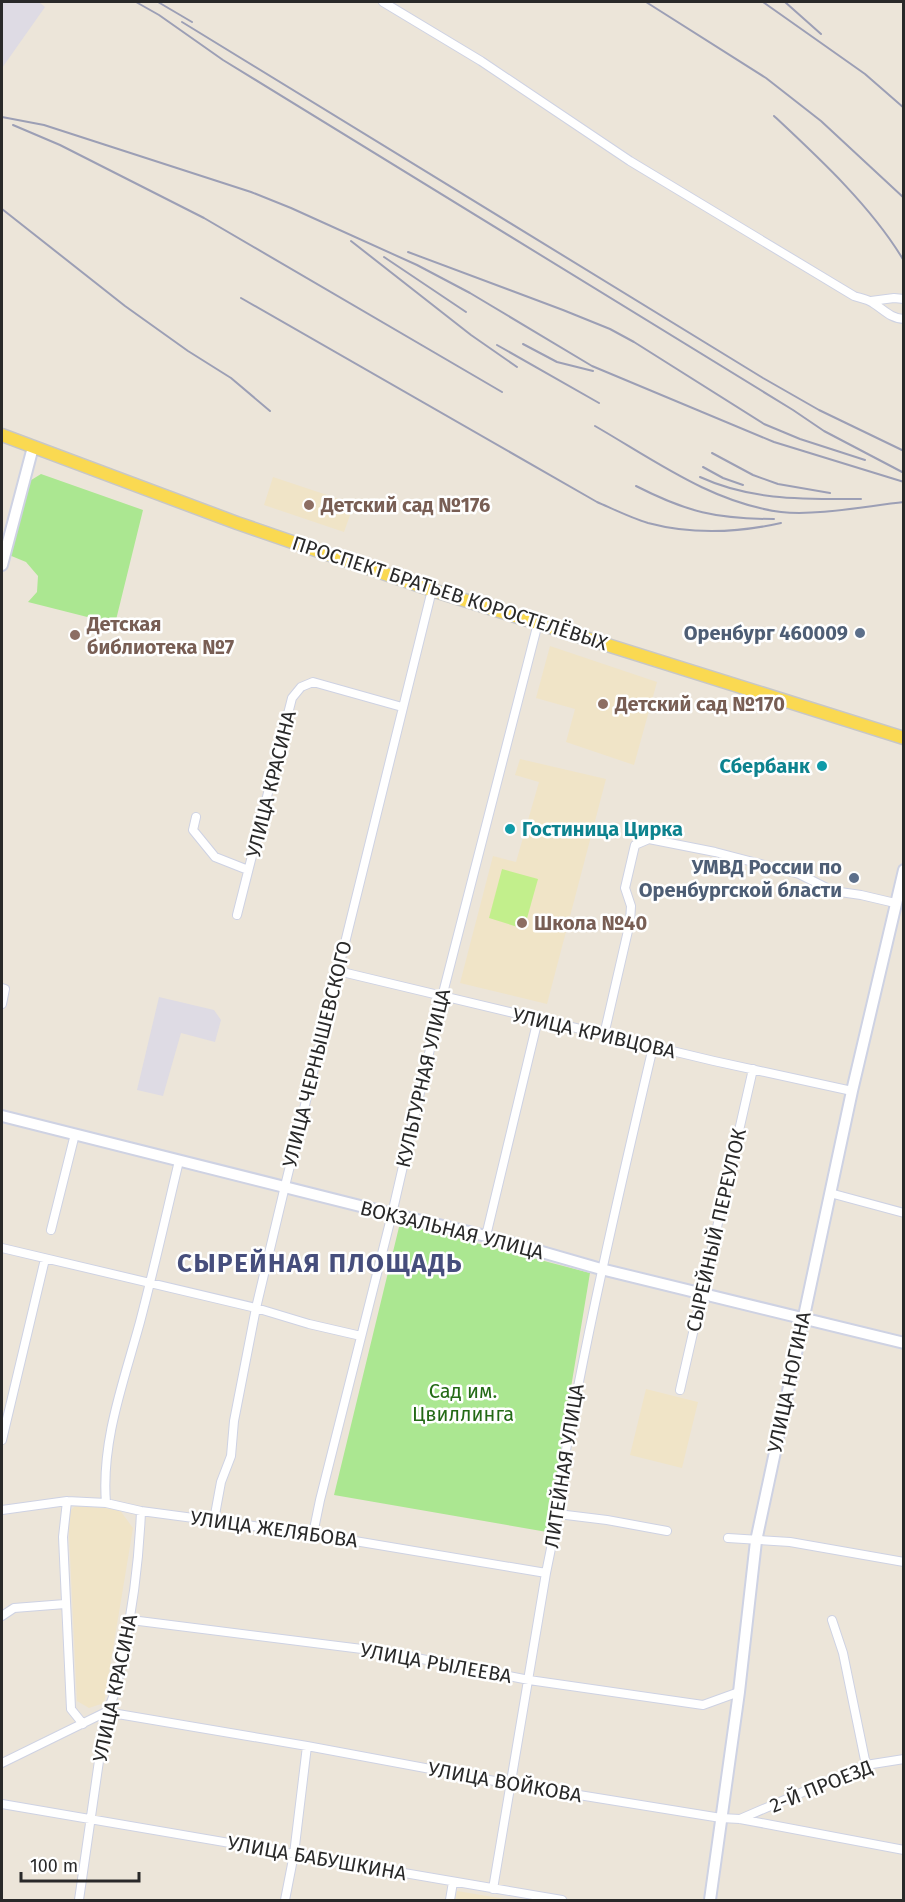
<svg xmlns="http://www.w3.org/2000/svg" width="905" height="1902" viewBox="0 0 905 1902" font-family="'Fira Sans',sans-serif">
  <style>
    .industrial { fill: #dedbe4 }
    .education { fill: #f0e4c7 }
    .green { fill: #abe791 }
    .pitch { fill: #c2ef8c }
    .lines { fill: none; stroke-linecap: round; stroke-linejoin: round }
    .street-casing { stroke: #ced2e3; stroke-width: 10 }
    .secondary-casing { stroke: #ced2e3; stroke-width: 14 }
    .primary-casing { stroke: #c7c7c7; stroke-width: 15 }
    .street { stroke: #fff; stroke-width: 8 }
    .secondary { stroke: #fff; stroke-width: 10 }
    .primary { stroke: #fad951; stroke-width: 12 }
    .rail { stroke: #9c9fb5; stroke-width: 2 }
    .education-dot { fill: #8d6e63; stroke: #fff; stroke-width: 2 }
    .service-dot { fill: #5c6f8a; stroke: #fff; stroke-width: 2 }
    .culture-dot { fill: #0f9aa8; stroke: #fff; stroke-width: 2 }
    .labels { text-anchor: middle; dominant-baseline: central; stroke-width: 5; stroke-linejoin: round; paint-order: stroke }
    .education-label { font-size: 20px; font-weight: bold; fill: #785e54; stroke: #fff; text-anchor: start }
    .street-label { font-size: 20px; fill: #292929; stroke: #fff }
    .service-label { font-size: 20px; font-weight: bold; fill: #4e5e75; stroke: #fff; text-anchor: end }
    .culture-label { font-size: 20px; font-weight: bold; fill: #0d838f; stroke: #fff; text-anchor: end }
    .park-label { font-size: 20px; fill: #236a15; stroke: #fff }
    .district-label { font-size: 26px; font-weight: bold; letter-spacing: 1.5px; fill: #464e7c; stroke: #fff }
  </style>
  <rect width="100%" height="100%" fill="#ece5d9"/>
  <path class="industrial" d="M2,2H39L45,7L2,68Z
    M159,997L214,1010L221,1020L215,1042L181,1033L163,1096L137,1090Z"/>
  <path class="education" d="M273,477L354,504L344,532L264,505Z
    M550,646L657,682L634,765L566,742L575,709L536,698Z
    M520,759L606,779L547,1004L460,983L493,856L516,862L539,782L515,775Z
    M646,1389L698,1402L682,1468L630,1455Z
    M75,1506L119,1509L133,1528L104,1703L89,1708L77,1701L68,1513Z
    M457,1891L511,1900H455Z"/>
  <path class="green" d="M41,474L143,510L115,624L28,602L37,592L38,576L26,562L9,555L28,482Z
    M400,1223L590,1273L547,1532L334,1495Z"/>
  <path class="pitch" d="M502,869L538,879L524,929L489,918Z"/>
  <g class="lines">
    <defs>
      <path id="street" d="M383,2L481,61L630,161L854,296C860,298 868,299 873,303C883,309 891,319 904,319
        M871,301L894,298L904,299
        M196,817L193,830L215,857L248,870
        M237,915L292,698L301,687L313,682L402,707
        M338,971L714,1061L852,1091
        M2,988L5,989L2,1004
        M604,1035L630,922L631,906L625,888L635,845L649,839L715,852L799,874L833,891L861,895L895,903
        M830,1193L904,1213
        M51,1230L75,1134
        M486,1236L538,1019
        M2,1248L256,1308L309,1324L361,1336
        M680,1390L753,1069
        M2,1440L45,1259
        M67,1501L63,1537L71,1709L83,1724
        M106,1503C101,1441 124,1381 140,1322C154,1269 166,1215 179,1161
        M2,1510L67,1501L106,1503L141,1511L313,1534L546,1573
        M558,1514L607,1520L667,1531
        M214,1520L221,1482L231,1456L234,1421L256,1308L285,1186L432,590
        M313,1534L320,1500L392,1214L442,997L538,623
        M728,1538L790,1542L904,1562
        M2,1616L14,1608L65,1604
        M131,1620L386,1652L529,1680L703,1705L739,1692
        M832,1620L843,1653L866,1765
        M2,1763L106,1712L307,1746L511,1784L721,1818L740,1819L904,1850
        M2,1804L562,1900
        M740,1819L866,1765L904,1759
        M493,1889L546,1573L558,1514V1495C584,1344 618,1196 653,1047
        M79,1900L106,1712C117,1694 119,1674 123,1654C133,1607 139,1560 141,1511
        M285,1900L294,1854L307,1746
        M450,1900L453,1882"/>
      <path id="secondary" d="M2,565L33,447
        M2,1116L392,1214L486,1236L601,1269L904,1343
        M710,1900L739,1692L756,1541L852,1091L904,870"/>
      <path id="primary" d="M2,435L237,523L432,590L904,738"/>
    </defs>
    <use href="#street" class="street-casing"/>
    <use href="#secondary" class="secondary-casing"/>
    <use href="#primary" class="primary-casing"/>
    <use href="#street" class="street"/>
    <use href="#secondary" class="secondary"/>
    <use href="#primary" class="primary"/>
    <path class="rail" d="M136,2L159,15L223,60L793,410L824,431L904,473
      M158,2L192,22
      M646,2L766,78L821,121L904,198
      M763,2L865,74L904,108
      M785,2L821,34
      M182,22L763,378L819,410L904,451
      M774,116C819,158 872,207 904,261
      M2,117L44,125L251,192L291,208L417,265L470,293L592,366L774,442L904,482
      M13,125L60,145L204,218L502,392
      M2,209L125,306L188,351L231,378L270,411
      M351,241L471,335L517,367
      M408,252L563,310L610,329L634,342L764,424L800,439L865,460
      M384,257L466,312
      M241,298L597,502C613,509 631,518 648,523C693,535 736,533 781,523
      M523,344L557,362L593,371
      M497,345L599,403
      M595,426C654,460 712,503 781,512C817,516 866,506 904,502
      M712,453L753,475L778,484L830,493
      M703,467L723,478L743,485
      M700,477C752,501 805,499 861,499
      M636,486C687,512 716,519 774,519"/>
  </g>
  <g class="education-dot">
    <circle cx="309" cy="505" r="6"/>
    <circle cx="75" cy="635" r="6"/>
    <circle cx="603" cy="704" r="6"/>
    <circle cx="522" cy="923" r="6"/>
  </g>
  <g class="service-dot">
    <circle cx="860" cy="633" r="6"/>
    <circle cx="854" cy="878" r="6"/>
  </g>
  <g class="culture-dot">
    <circle cx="822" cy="766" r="6"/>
    <circle cx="510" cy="829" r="6"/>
  </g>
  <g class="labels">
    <g class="education-label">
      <text x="321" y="505">Детский сад №176</text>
      <text x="87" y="624">Детская<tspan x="87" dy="23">библиотека №7</tspan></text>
      <text x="615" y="704">Детский сад №170</text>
      <text x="534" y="923">Школа №40</text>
    </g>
    <g class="street-label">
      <text transform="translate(450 593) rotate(18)">ПРОСПЕКТ БРАТЬЕВ КОРОСТЕЛЁВЫХ</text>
      <text transform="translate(271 784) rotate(-76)">УЛИЦА КРАСИНА</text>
      <text transform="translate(594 1033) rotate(13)">УЛИЦА КРИВЦОВА</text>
      <text transform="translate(317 1054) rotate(-76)">УЛИЦА ЧЕРНЫШЕВСКОГО</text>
      <text transform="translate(423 1078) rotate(-77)">КУЛЬТУРНАЯ УЛИЦА</text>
      <text transform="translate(452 1230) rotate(14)">ВОКЗАЛЬНАЯ УЛИЦА</text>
      <text transform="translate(716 1230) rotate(-77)">СЫРЕЙНЫЙ ПЕРЕУЛОК</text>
      <text transform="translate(789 1382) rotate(-78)">УЛИЦА НОГИНА</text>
      <text transform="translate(564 1466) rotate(-81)">ЛИТЕЙНАЯ УЛИЦА</text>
      <text transform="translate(274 1529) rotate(8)">УЛИЦА ЖЕЛЯБОВА</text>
      <text transform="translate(436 1663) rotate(10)">УЛИЦА РЫЛЕЕВА</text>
      <text transform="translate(115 1688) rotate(-78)">УЛИЦА КРАСИНА</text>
      <text transform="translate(505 1782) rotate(10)">УЛИЦА ВОЙКОВА</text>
      <text transform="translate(821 1786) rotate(-22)">2-Й ПРОЕЗД</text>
      <text transform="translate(317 1858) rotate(10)">УЛИЦА БАБУШКИНА</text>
    </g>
    <g class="service-label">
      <text x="848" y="633">Оренбург 460009</text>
      <text x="842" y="867">УМВД России по<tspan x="842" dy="23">Оренбургской бласти</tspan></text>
    </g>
    <g class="culture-label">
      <text x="810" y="766">Сбербанк</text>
      <text x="522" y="829" text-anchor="start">Гостиница Цирка</text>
    </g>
    <g class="park-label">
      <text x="463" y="1391">Сад им.<tspan x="463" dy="23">Цвиллинга</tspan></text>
    </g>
    <g class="district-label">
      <text x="320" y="1263">СЫРЕЙНАЯ ПЛОЩАДЬ</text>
    </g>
  </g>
  <rect width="905" height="1902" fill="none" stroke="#292929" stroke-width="6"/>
  <path d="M21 1872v9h118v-9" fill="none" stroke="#292929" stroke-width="3"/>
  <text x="30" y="1872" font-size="18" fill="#292929" stroke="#ffffff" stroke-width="4.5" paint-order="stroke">100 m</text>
</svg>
